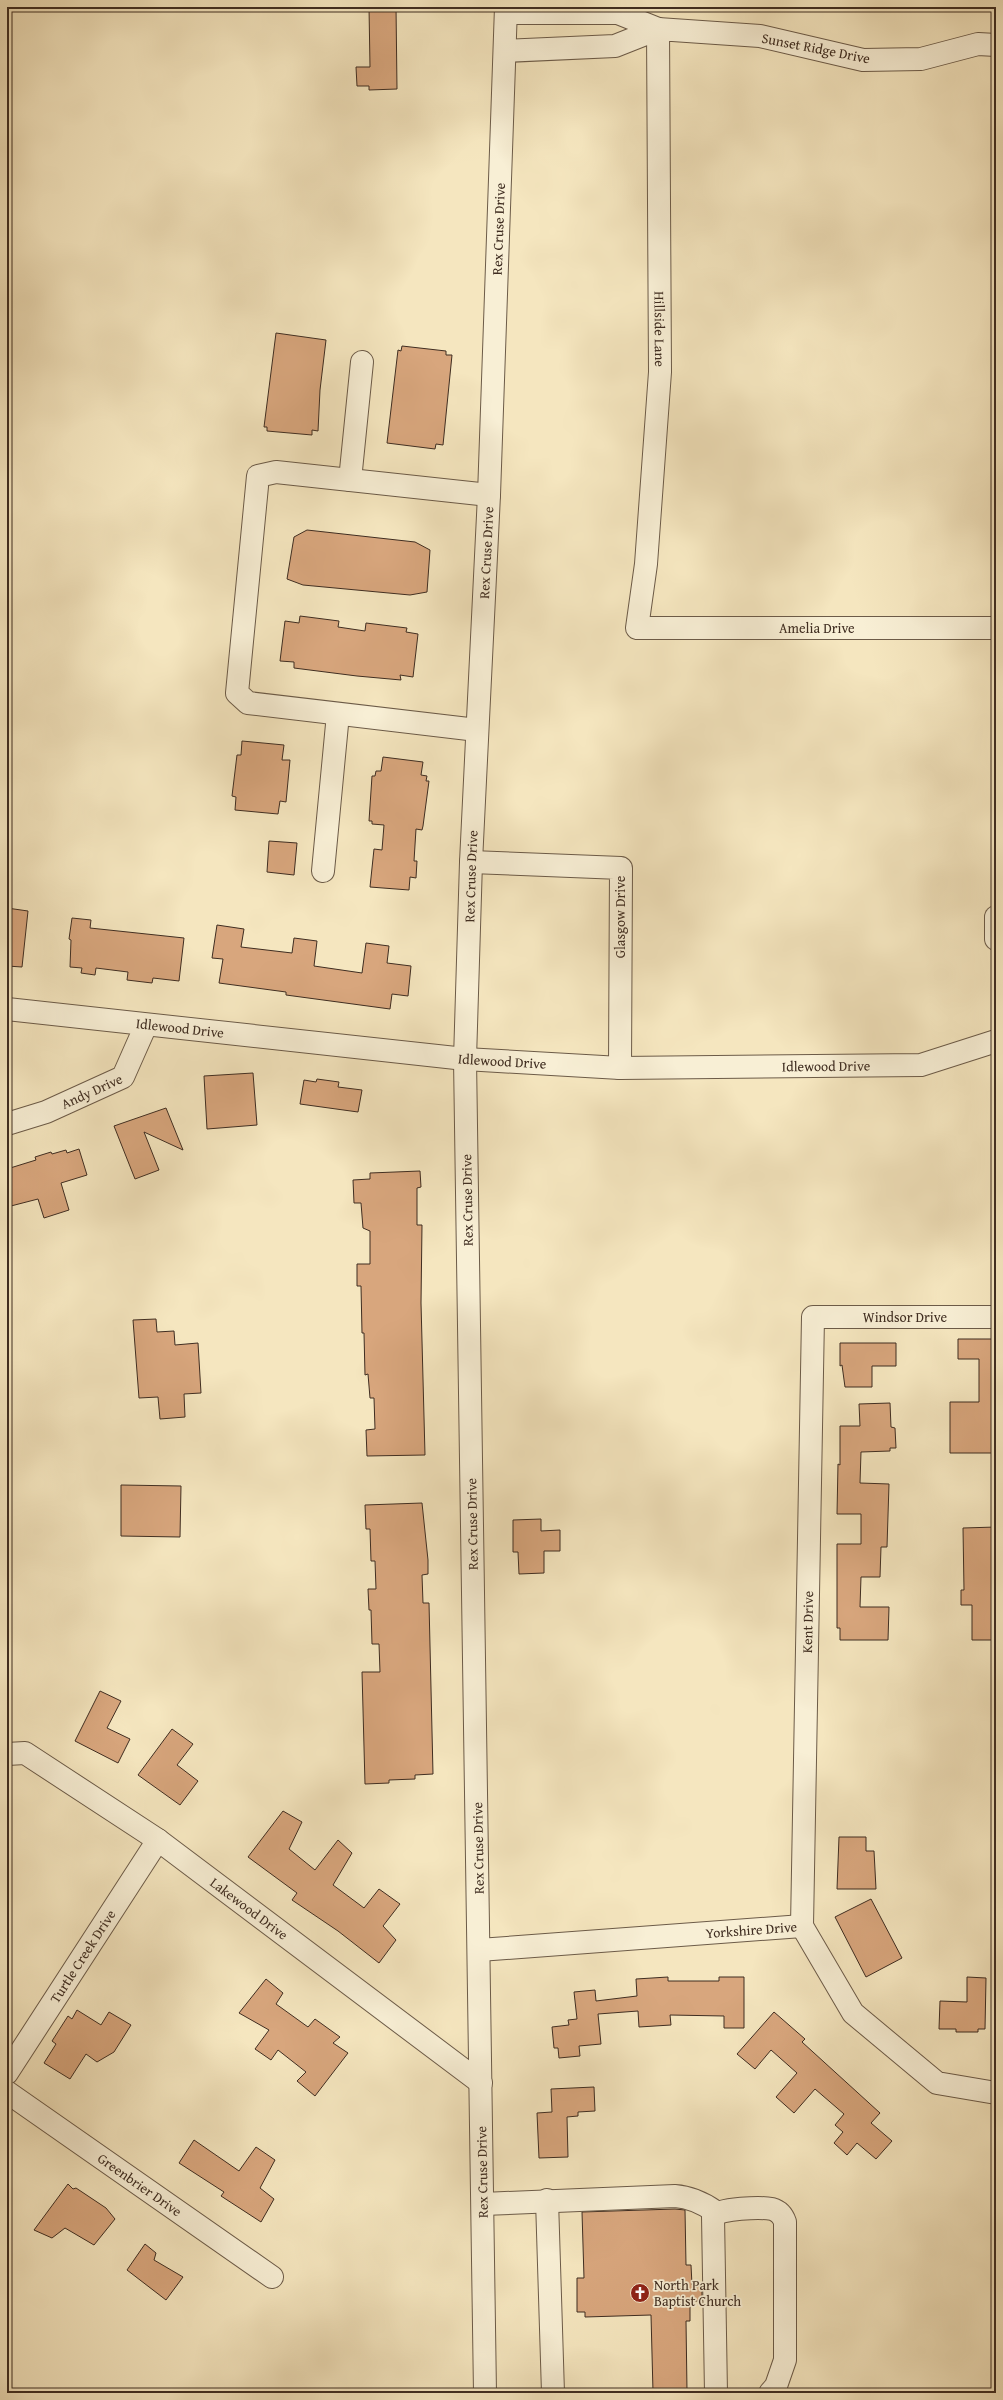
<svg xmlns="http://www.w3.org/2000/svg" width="1003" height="2400" viewBox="0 0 1003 2400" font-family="'Gentium Book Plus',serif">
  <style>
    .building { fill: #d8a67d; stroke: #3f2d21 }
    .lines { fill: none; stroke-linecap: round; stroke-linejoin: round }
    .minor-casing { stroke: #6c5b48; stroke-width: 24 }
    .minor { stroke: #f8efd5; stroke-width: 22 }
    .labels { text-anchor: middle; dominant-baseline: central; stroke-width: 3.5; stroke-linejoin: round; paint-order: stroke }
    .street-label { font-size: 14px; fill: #3f2d21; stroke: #f8efd5 }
    .poi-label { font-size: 14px; fill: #3f2d21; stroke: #f8efd5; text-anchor: start }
  </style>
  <rect width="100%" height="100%" fill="#f5e6bf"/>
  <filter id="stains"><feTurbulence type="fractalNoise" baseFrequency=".005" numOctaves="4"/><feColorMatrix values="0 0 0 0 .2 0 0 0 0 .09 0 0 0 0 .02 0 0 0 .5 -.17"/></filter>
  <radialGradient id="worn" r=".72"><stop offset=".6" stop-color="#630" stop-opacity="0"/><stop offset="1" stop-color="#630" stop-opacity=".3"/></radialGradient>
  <path class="building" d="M369,7H396L397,89L369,90V86H357L356,67H370Z
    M276,333L326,340L320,390L318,431L312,430V435L267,431V427H264Z
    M402,346L446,351V355H452L443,445L436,444L435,449L387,443L398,350L401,351Z
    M307,530L415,542L430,550L427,592L410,595L303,585L287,579L294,537Z
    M300,616L339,621L338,627L365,631L366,623L407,628L406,632L418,634L413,677L400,675L401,680L357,676L294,668V662L280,661L285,621L299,623Z
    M242,741L284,745L282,760H290L286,802L280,801L278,814L235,810L236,797L232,796L237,755H241Z
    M383,757L423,762L421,775L427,776L426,781H429L423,826L422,830L416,829L414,861H417L416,878L410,877L409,890L370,887L374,849L382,850L384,825L372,824V821H369L372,776H375L376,771H381Z
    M269,841L297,843L294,875L267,872Z
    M7,908L28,911L22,967L7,966Z
    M72,918L91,920L90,928L184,938L179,981L153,978L152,983L127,980L128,972L96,968L95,975L81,973L82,968L70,967L71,940L69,939Z
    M217,925L244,929L241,947L292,953L294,938L317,941L314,966L362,973L366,943L389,946L387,963L411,966L408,996L392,994L390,1009L286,995V992L219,983L223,959L212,958Z
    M253,1073L257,1125L207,1129L204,1076Z
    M317,1079L339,1082L338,1087L362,1090L358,1112L300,1104L304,1080L316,1082Z
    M166,1108L183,1150L144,1132L159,1170L135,1179L114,1126Z
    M79,1149L87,1175L61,1183L69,1210L44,1218L38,1199L7,1207V1169L36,1160L35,1157L51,1152L52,1154L66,1150L67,1153Z
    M420,1171L421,1187L417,1188V1225H422L421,1303L425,1455L367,1456L366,1430L375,1429L374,1398H370L368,1374L365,1375L364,1333H362L361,1286H357V1264H370V1231L363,1228L361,1203H354L353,1180L370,1179V1173Z
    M156,1319L157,1332L174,1331L175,1345L198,1343L201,1393L184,1394L185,1417L160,1419L158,1397L139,1398L133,1320Z
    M958,1339H996V1421H993V1453H950V1402H979V1359H958Z
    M840,1343H896V1366H872V1387H845L842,1365L840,1366Z
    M890,1403L891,1427L895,1428L896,1448H890V1451L861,1452L860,1483L889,1484L887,1547H881L880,1577H861L860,1607H889L888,1640H840V1628H837V1544H861V1514H837L838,1464L840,1465V1426H860L859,1404Z
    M121,1485L181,1486L180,1537L121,1536Z
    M422,1503L428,1560V1574L422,1575L423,1603H429L433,1774L415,1775V1779L389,1780V1783L365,1784L362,1672H380L379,1644H372L371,1610H369L368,1589H376L375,1561H371L370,1529H366L365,1505Z
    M541,1519V1531L560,1530V1551H544V1573L519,1574L518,1552H513V1520Z
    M996,1527V1546H993L996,1640H972V1605H961V1590H964L963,1528Z
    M100,1691L121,1701L107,1728L130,1739L118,1763L75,1741Z
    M172,1729L193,1744L177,1765L198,1781L180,1805L138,1775Z
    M283,1811L302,1822L289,1849L315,1870L338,1840L352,1853L333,1885L364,1908L379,1889L400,1904L383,1926L396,1940L379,1963L338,1931L292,1900L297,1893L248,1857Z
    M839,1837H866V1851H874L876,1889H837Z
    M871,1899L902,1958L866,1977L835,1917Z
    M668,1977V1981H719V1977H744V2028H724V2016L670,2015L671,2025L639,2027L638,2011L598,2014L601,2044L579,2046L580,2056L559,2058L558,2048H554L552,2027L569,2025L568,2020L577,2019L574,1992L595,1990L596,2001L637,1996L636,1979Z
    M967,1977L986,1978L985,2029H978V2032H956V2029H939L940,2001L967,2002Z
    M266,1979L283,1993L276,2004L308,2027L315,2019L340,2037L333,2043L348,2053L315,2096L297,2081L306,2072L278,2050L271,2060L255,2049L269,2030L239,2013Z
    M77,2010L101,2025L109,2012L131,2025L114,2052L97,2062L86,2054L70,2079L44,2063L56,2044L52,2041L68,2016L72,2019Z
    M774,2012L805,2039L802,2042L880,2113L871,2123L892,2141L876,2159L857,2143L847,2155L834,2143L843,2132L835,2125L844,2114L815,2089L794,2113L776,2097L797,2073L771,2050L755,2069L737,2054Z
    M594,2087L595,2111L578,2112V2116L567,2117L568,2157L539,2158L537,2113L552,2112L551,2089Z
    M194,2140L239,2171L256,2147L275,2160L260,2188L274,2199L261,2222L221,2196L224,2192L179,2163Z
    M68,2184L73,2189L76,2188L106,2208L115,2219L94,2245L65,2228L52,2238L34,2230Z
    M675,2209L685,2210L686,2265H691L692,2285H702V2301H690V2321H686L687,2391L653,2392L651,2315L585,2317V2312H577V2278H584L582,2212Z
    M145,2244L156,2253L154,2260L183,2277L166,2300L127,2270Z"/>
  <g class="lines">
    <defs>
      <g id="minor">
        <path id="s1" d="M996,45L978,44L921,59L863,60L760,36L658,29L660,372L646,564L637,628H996"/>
        <path d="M505,51L615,46L658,29L618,13H507"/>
        <path d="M350,480L362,362"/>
        <path d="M477,730L248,703L237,693L258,476L276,472L489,495"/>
        <path d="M471,862L621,868L620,1068"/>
        <path d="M323,871L338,714"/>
        <path d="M996,917V939"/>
        <path id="s2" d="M7,1009L465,1059L620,1068L921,1065L996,1041"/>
        <path id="s3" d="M7,1124L46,1112L123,1077L146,1025"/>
        <path id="s4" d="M7,1754L25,1753L158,1840L481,2083"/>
        <path id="s5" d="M802,1926L813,1317H996"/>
        <path d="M802,1926L853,2013L937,2083L996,2093"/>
        <path id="s6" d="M479,1950L802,1926"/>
        <path id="s7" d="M7,2073L158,1840"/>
        <path id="s8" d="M7,2092L272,2277"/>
        <path d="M547,2200L553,2393"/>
        <path d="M483,2204L675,2196C691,2197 703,2203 716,2212"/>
        <path id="s9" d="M485,2393L465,1059L471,862L489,495L506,7"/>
        <path d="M716,2393L713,2216C720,2208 761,2207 772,2209C779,2211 783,2216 785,2222V2360L776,2386L770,2393"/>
      </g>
    </defs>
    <use href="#minor" class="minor-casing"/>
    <use href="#minor" class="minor"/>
  </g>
  <defs>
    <symbol id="church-disc" viewBox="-11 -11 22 22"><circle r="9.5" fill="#8f2418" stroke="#f8efd5"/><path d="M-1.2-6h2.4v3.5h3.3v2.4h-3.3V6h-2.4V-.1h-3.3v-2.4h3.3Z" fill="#fff"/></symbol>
  </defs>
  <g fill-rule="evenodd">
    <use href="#church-disc" x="629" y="2282" width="22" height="22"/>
  </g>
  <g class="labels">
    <g class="street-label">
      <text transform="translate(816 48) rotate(11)">Sunset Ridge Drive</text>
      <text stroke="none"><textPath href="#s9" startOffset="2165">Rex Cruse Drive</textPath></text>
      <text stroke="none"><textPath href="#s1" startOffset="643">Hillside Lane</textPath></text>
      <text stroke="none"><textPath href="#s9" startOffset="1841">Rex Cruse Drive</textPath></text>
      <text stroke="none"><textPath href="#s1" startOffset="1123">Amelia Drive</textPath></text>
      <text stroke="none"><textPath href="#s9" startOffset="1517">Rex Cruse Drive</textPath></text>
      <text transform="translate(620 917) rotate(-90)">Glasgow Drive</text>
      <text stroke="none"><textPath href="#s2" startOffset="174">Idlewood Drive</textPath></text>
      <text stroke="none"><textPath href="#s2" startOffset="498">Idlewood Drive</textPath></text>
      <text stroke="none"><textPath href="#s2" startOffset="822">Idlewood Drive</textPath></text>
      <text stroke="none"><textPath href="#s3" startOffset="91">Andy Drive</textPath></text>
      <text transform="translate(467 1200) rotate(-91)">Rex Cruse Drive</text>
      <text stroke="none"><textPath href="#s5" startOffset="701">Windsor Drive</textPath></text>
      <text transform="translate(472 1524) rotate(-91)">Rex Cruse Drive</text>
      <text stroke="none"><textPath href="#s5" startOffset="304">Kent Drive</textPath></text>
      <text transform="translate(478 1848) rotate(-91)">Rex Cruse Drive</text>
      <text stroke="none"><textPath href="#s4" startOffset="291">Lakewood Drive</textPath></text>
      <text stroke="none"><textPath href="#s6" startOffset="273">Yorkshire Drive</textPath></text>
      <text stroke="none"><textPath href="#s7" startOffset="139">Turtle Creek Drive</textPath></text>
      <text transform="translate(482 2172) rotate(-91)">Rex Cruse Drive</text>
      <text stroke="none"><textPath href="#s8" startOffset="162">Greenbrier Drive</textPath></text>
    </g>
    <g class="poi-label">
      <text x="654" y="2285">North Park<tspan x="654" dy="16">Baptist Church</tspan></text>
    </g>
  </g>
  <rect width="1003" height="2400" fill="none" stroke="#f5e6bf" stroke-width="24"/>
  <rect x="8" y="8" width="987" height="2384" fill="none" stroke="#3f2d21" stroke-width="2"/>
  <rect x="12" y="12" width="979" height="2376" fill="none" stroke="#3f2d21"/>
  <rect width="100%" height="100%" filter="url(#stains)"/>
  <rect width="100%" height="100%" fill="url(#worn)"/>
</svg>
